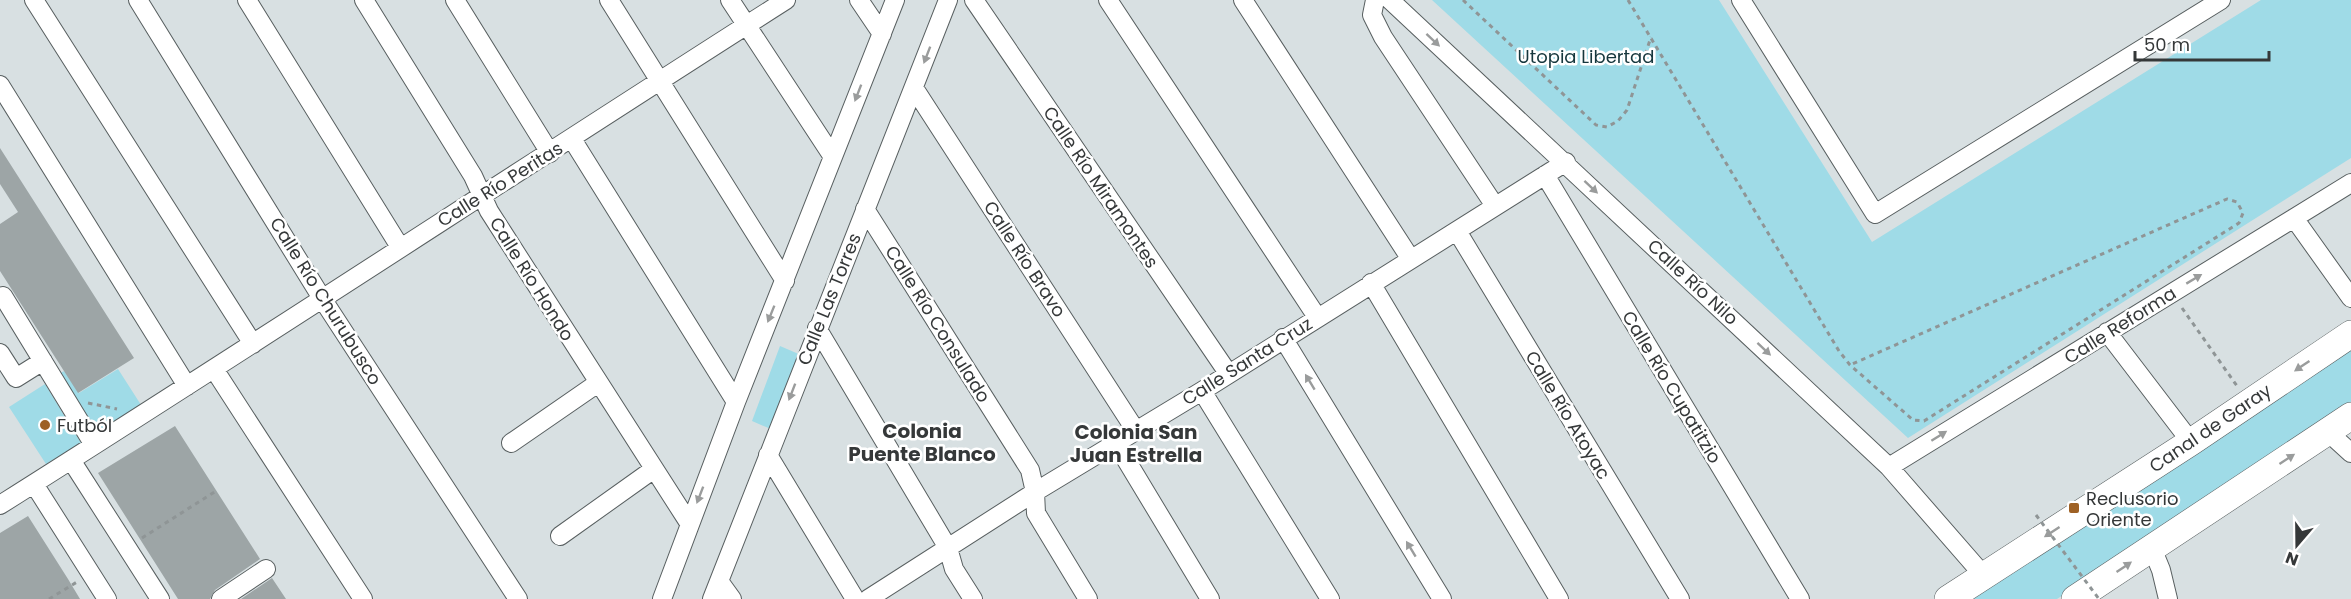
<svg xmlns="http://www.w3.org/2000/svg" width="2351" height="599" viewBox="0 0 2351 599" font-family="Poppins,sans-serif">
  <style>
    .green { fill: #9fdbe7 }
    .building { fill: #9da5a6 }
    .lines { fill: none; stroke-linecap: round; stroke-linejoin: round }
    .minor-casing { stroke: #585f60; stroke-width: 20 }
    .highway-casing { stroke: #585f60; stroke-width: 28 }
    .path { stroke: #8f9596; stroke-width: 3; stroke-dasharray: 4.5 4.5; stroke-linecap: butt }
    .minor { stroke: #fff; stroke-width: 18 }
    .highway { stroke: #fff; stroke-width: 27 }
    .path-bridge { stroke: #8f9596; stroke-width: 3; stroke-dasharray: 4.5 4.5; stroke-linecap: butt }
    .oneway { fill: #9a9c9c }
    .poi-dot { fill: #9e6125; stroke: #fff; stroke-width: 2 }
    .labels { text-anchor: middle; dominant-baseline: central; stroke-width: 5; stroke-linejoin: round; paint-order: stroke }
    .park-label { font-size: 18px; fill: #16373d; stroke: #fff }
    .street-label { font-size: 18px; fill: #353839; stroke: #fff }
    .poi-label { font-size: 18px; fill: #353839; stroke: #fff; text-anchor: start }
    .neighbourhood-label { font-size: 20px; font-weight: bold; fill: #353839; stroke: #fff }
  </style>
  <rect width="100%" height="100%" fill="#d8e0e2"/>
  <path class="green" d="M1432,0H1719L1872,242L2261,0H2351V158L1908,438Z
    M780,346L801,355L773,430L752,421Z
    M2351,349V404L2057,599H1973Z
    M118,369L143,408L94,438L56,376L64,371L79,393Z
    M45,384L81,443L46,464L9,407Z"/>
  <path class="building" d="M0,148L134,358L78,393L0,271V224L18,212L0,184Z
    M175,426L260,559L215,590L210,599H178L98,473Z
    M28,516L68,579L80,599H0V533Z
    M272,578L286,599H241Z"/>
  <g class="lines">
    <defs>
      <path id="minor" d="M34,0L253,344
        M138,0L323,300L518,599
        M247,0L400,247
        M364,0L473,176L489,211L689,523
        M455,0L550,153
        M609,0L785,281
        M730,0L833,157
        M859,0L882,34
        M974,0L1228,373
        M1108,0L1317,317
        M1243,0L1410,258
        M1375,0L1372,15L1383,37L1495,206
        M1390,0L1889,467L1984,576
        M1741,0L1875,214L2221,0
        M0,85L187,386
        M914,88L1136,431
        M572,139L736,402
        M1545,175L1800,599
        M865,209L1030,470L1035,492L1036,513L1088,599
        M2294,218L2351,298
        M1457,231L1680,599
        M1371,283L1559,599
        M0,298L3,296L94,445
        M817,328L948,548L954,569L973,599
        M2107,332L2191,442
        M1283,338L1442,599
        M0,353L16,378L43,361
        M214,369L363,599
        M1202,391L1330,599
        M2328,432L2351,453
        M511,443L598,383
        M1116,443L1210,599
        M768,455L855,599
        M71,460L160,599
        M1889,467L2351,183
        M34,484L107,599
        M0,505C263,339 524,167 786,0
        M560,536L654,469
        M2152,548L2161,570L2168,599
        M719,581L732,599
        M221,599L266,569
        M662,599L736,402L895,0
        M712,599L948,0
        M868,599L1035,492L1202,391L1566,162"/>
      <path id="highway" d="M1948,599L2191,442L2351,334
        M2075,599L2351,416"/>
    </defs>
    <use href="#minor" class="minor-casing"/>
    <use href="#highway" class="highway-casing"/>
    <path class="path" d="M1463,0L1596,125L1607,127L1618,121L1627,110L1651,37
      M1628,0L1839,351L1850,365L1913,420L1924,421L2239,223L2243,213L2237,202L2227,199L1850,365
      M2182,308L2237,386
      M88,403L117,409
      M142,538L216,491
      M49,599L77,582"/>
    <use href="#minor" class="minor"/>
    <use href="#highway" class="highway"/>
    <path class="path-bridge" d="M2036,515L2099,599"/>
  </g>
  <defs><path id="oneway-solid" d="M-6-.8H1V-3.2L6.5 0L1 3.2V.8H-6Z" transform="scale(1.5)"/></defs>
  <g class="oneway">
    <use href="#oneway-solid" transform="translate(1433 40) rotate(43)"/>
    <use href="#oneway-solid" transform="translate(927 55) rotate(111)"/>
    <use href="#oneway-solid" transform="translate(858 93) rotate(111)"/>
    <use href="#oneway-solid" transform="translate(1591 187) rotate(43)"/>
    <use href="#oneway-solid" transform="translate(2194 279) rotate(-31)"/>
    <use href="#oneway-solid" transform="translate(771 314) rotate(112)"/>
    <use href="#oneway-solid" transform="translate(1764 349) rotate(43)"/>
    <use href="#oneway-solid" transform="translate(2302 366) rotate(146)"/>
    <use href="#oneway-solid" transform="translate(1310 382) rotate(-121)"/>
    <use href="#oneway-solid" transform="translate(792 392) rotate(111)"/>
    <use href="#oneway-solid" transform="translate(1939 436) rotate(-32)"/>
    <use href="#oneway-solid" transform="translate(2287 459) rotate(-33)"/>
    <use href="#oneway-solid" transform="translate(700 495) rotate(111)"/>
    <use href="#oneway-solid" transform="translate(2052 532) rotate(147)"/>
    <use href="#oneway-solid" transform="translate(1411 549) rotate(-121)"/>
    <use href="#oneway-solid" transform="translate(2124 567) rotate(-34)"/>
  </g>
  <g class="poi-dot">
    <circle cx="45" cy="425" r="6"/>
    <rect x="2068" y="502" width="12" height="12" rx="3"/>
  </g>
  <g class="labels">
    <g class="park-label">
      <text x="1586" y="56">Utopia Libertad</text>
    </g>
    <g class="street-label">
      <text transform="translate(500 184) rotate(-32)">Calle Río Peritas</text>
      <text transform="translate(1101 187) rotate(56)">Calle Río Miramontes</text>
      <text transform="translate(1025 259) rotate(57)">Calle Río Bravo</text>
      <text transform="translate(532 279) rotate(58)">Calle Río Hondo</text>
      <text transform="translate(1693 282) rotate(43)">Calle Río Nilo</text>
      <text transform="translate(829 299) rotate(-68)">Calle Las Torres</text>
      <text transform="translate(326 301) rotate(58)">Calle Río Churubusco</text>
      <text transform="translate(938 324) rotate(58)">Calle Río Consulado</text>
      <text transform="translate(2120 325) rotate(-32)">Calle Reforma</text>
      <text transform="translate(1247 361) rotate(-32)">Calle Santa Cruz</text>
      <text transform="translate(1672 387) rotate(59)">Calle Río Cupatitzio</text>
      <text transform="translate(1568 415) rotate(59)">Calle Río Atoyac</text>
      <text transform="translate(2210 428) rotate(-34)">Canal de Garay</text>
    </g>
    <g class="poi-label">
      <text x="57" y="425">Futból</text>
      <text x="2086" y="498">Reclusorio<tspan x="2086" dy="21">Oriente</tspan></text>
    </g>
    <g class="neighbourhood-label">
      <text x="922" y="431">Colonia<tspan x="922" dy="23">Puente Blanco</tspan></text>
      <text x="1136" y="432">Colonia San<tspan x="1136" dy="23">Juan Estrella</tspan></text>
    </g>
  </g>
  <g transform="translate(2297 545) rotate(200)" stroke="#ffffff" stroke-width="4.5" paint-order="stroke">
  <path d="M0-4.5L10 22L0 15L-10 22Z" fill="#353839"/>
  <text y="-9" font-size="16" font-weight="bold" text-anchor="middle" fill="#353839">N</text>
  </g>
  <path d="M2135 51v9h134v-9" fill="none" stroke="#353839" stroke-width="3"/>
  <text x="2144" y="51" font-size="18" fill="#353839" stroke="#ffffff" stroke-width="4.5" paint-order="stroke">50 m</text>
</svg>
